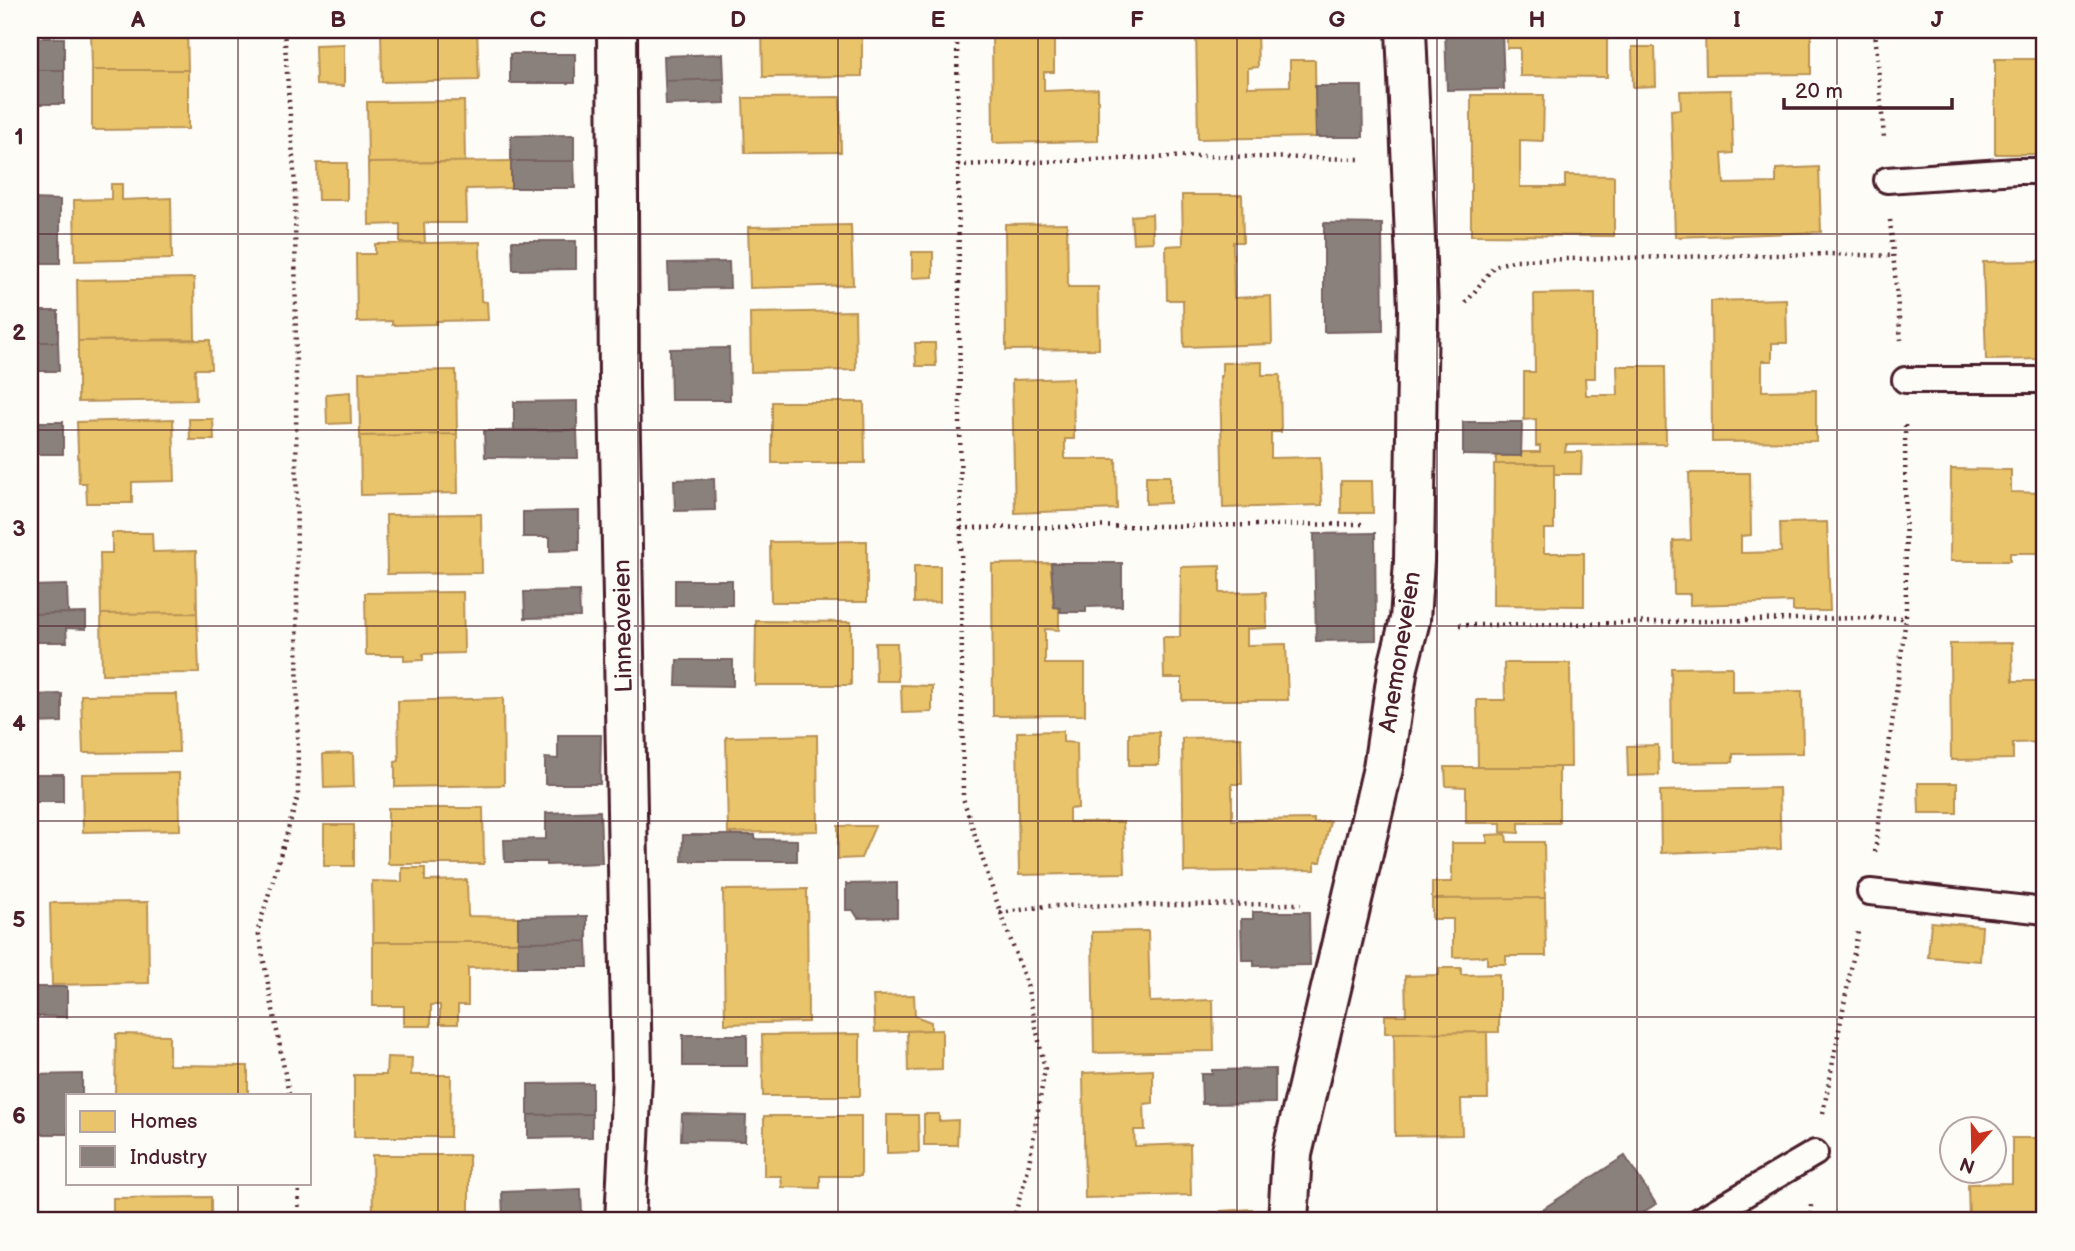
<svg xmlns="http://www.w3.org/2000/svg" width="2075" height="1251" viewBox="0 0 2075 1251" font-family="'Balsamiq Sans',sans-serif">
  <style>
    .homes { fill: #e9c46a; stroke: #b99257; stroke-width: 2 }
    .industry { fill: #8a817c; stroke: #776464; stroke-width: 2 }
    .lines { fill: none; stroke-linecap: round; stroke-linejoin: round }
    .service-casing { stroke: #4a1f2b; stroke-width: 30 }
    .minor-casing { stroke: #4a1f2b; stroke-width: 44 }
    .path { stroke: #4a1f2b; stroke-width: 4.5; stroke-dasharray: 2 5; stroke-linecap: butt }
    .service { stroke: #fdfcf7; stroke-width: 24 }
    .minor { stroke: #fdfcf7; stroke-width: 38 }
    .grid { fill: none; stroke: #4a1f2b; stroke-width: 2; stroke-opacity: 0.55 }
    .labels { text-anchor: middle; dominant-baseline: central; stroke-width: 7; stroke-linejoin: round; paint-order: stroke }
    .street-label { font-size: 24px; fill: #4a1f2b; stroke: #fdfcf7 }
    .neatline { fill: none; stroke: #4a1f2b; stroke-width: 2.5 }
    .grid-label { font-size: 23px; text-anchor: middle; font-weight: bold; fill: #4a1f2b }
  </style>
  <rect width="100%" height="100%" fill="#fdfcf7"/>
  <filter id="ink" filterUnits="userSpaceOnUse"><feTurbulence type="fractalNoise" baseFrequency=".0143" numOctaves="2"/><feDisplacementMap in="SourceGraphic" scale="14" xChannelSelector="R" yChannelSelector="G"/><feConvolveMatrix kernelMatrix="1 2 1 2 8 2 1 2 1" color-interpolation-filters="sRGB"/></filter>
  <g filter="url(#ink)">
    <path class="homes" d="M91,30H187L188,70H92Z
      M381,30H477L479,80L382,82Z
      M762,30H862V76L763,77Z
      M992,30H1054V72H1044V91L1098,89V141L993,143Z
      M1196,30H1257L1258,67L1248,68V87L1290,86V60H1315L1316,137L1198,139Z
      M1507,30H1607V77L1520,76V48H1507Z
      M1705,30H1811V74L1706,75Z
      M344,44V86L316,85L315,45Z
      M1632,47H1655L1656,86L1633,87Z
      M1995,59H2045V154H1995Z
      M92,70H188V129L92,130Z
      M1731,90L1733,153L1722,154L1724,184L1776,183V169L1819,167L1821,232L1675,237L1671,110L1681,109L1680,91Z
      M1471,95H1544L1543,141L1520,140V187H1565V175L1614,176V236L1471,235Z
      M840,97L841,152L745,153L743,98Z
      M464,101L465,162L368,163L367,102Z
      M511,161V188L466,189L467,223H424L425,243H400V224L369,225L368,163Z
      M317,163H347V200H318Z
      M111,184H122V200L171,198L172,259L75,261L74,200L111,199Z
      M1182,195H1242L1243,242H1233L1234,298L1271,296L1272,344L1184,347L1183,300H1167L1166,246L1183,245Z
      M1152,214L1153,242L1133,243L1131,216Z
      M1067,223L1068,287H1098L1099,349L1006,350L1005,224Z
      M851,225L853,285L750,288L748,227Z
      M480,242L481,301L487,302L488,320L436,321V324L392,325V321L357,322L356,254H375V244Z
      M912,252H933V277L912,278Z
      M2045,261V359L1986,360L1983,262Z
      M194,278L195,339L78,341L77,280Z
      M1595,293V378H1585L1586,395H1618L1617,366H1665L1666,444L1566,445L1565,452H1582L1581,474H1554V464H1496V456H1521L1522,452H1540V446H1536V419L1524,420V372H1535L1534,294Z
      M1786,299L1787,343H1772V361H1762V391L1816,390V441L1712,442L1711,301Z
      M855,311L856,370L751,372L750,313Z
      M210,340L211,369H195L196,400L78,402V341Z
      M915,343H935L936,366H916Z
      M1262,362V375H1280L1281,432H1271V458L1320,457L1322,505L1223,508L1220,376H1222V363Z
      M456,370L457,434L360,436L359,372Z
      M1073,378L1074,439H1065V459H1116L1117,509L1015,513L1012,380Z
      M350,392L351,423L327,424L326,394Z
      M772,402H864L865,463H772Z
      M173,419L175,481L132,482V503H87L86,483H79L77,422Z
      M189,419H213L214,440H190Z
      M457,434L458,493L361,495L360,436Z
      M1494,464H1554V529H1544V553H1584V606L1493,605Z
      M1951,469L2011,470V492L2045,493V553H2010V561H1950Z
      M1689,473H1750L1751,535L1741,536V553L1781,552L1780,523L1827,522L1830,611H1793V602L1690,605V594H1674L1673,541L1691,540Z
      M1146,476H1170V503L1146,504Z
      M1341,481H1372L1373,513H1341Z
      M481,514L482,573L387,574L386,515Z
      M112,533H152L153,552L196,551L197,613L101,614L100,553H112Z
      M867,541V602H771L770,542Z
      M1051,563L1054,607H1059V630L1045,629V664H1085V715L993,716L992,564Z
      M914,566H940V602L914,603Z
      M1220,566V593L1266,592L1267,628L1247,629V645L1286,644L1288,700H1182V678H1164L1163,637H1180L1181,567Z
      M463,592L464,653L423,654V660L404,661V655H366L365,593Z
      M197,613L199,673L102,674L101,614Z
      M756,621L851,622V685H755Z
      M875,643H897L898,681H876Z
      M2012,643L2013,681H2045V742L2013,743V759L1951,760L1950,644Z
      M1504,663H1570L1571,767H1478L1477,700H1505Z
      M1732,667V692L1802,691L1803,753L1733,754V762L1672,763L1671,668Z
      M901,685L932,686V712L902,713Z
      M177,694L179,752L83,753L81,695Z
      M503,698L504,785L395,787V762L399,761L398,701Z
      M1063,731V742L1077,743L1078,808L1069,809V822H1123L1125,873L1019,875L1017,732Z
      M1159,732V765H1129V733Z
      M817,735L818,831L728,833L726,737Z
      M1241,737L1242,784H1232V820L1314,819V823L1330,821L1321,862H1315V870L1184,872L1182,738Z
      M1658,745L1659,775L1628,776L1627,746Z
      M353,753L354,787L324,788L323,754Z
      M1445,767H1559V823H1519V833L1501,832V823H1466V787L1446,786Z
      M179,773L180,830L83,832L82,774Z
      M1918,783H1957V813H1919Z
      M1779,788L1781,849L1661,853L1660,791Z
      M388,808H483L484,864H388Z
      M324,825H354V866H324Z
      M838,826H875L861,858L838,859Z
      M1506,834L1507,842H1544L1545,898L1432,899V882H1452V843H1487V835Z
      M402,868H425V881L467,880L468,916L518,917V942H373L372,881L402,882Z
      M807,889L808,1022L725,1024L723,890Z
      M1545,898L1546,956H1506V964H1487V956L1453,957V919H1432V899Z
      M148,902L149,983L52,985L50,903Z
      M1931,922L1982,926L1980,961L1928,957Z
      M1148,931L1150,1002L1213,1000L1214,1051L1094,1053L1092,932Z
      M373,942H518V967L468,968V1005H458V1024H440V1005H431V1026H404V1006H373Z
      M1439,968H1461V975L1499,974V1032L1385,1033V1015H1406L1405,976L1439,975Z
      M914,995L915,1016L931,1022V1030L875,1032L873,996Z
      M942,1030V1070L908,1071L907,1031Z
      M1487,1032L1488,1099H1461L1462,1135L1395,1136L1394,1033Z
      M116,1034L169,1035V1065L248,1066V1095H115Z
      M860,1034V1096H763L762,1035Z
      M387,1057L412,1058L411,1075H451L450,1137H354V1075H386Z
      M1153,1070V1103L1144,1104L1145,1130H1134L1135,1146L1190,1144L1191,1195L1085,1198L1083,1073Z
      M924,1114H939V1121L958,1120L957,1145H924Z
      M887,1115H918L919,1152L887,1153Z
      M764,1116H861V1176H820V1188L782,1187L781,1176H764Z
      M2012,1138H2045V1221H1969L1968,1184L2012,1183Z
      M372,1155H469V1216H373Z
      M211,1197V1221H113V1198Z
      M1252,1209V1221H1221V1211Z"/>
    <path class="industry" d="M1445,30H1502L1504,89L1447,90Z
      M30,38H64V70H30Z
      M510,54H575V83H510Z
      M723,54L724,79L665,81L664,56Z
      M30,70H64V104H30Z
      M724,79L725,103L666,105L665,81Z
      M1315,86H1362L1363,137H1316Z
      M574,135V161H511V136Z
      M511,161H574L575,188H511Z
      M30,199L60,200V263H30Z
      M1324,223L1382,224L1383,331L1324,332Z
      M512,241H576V269L513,270Z
      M729,262L730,288L669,289L668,263Z
      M30,311H58V342H30Z
      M30,342H58L59,371H30Z
      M729,348L730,400H671L670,349Z
      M577,401V430H514V402Z
      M30,422H63V454H30Z
      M1463,422H1522L1521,456L1463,455Z
      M577,430L578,458L485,457L484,431Z
      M714,479L715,510L675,511L674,480Z
      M579,511V550L550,551V537H523V512Z
      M1375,533L1376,640L1316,641L1314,534Z
      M1051,563H1122V606L1086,607V612H1060L1061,608L1054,607Z
      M675,580H732V605H675Z
      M67,585L68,613L30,614V586Z
      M579,591L580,617L525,618L524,592Z
      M86,613V629L66,628L67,642H30V614Z
      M677,660H733V686L676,685Z
      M62,694V722L30,723V695Z
      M558,735H601L600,784H545V758L558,759Z
      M30,774H63V802H30Z
      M600,811L602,863L546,865V862H505L504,840L546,839V813Z
      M683,835H755V839L797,840V861H682Z
      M897,883V917L858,918L853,910H846V884Z
      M1253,912H1309L1310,965L1254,966V960H1242L1241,919H1253Z
      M587,916V941L518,942V917Z
      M587,941L588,967H518V942Z
      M30,987H67V1017L30,1016Z
      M683,1035H747V1066H683Z
      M1275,1069V1103L1202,1104L1201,1074H1212V1070Z
      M82,1074V1095H68V1134H30V1075Z
      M592,1083V1114L528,1115V1084Z
      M592,1114V1137L528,1138V1115Z
      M682,1114L746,1116L745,1141L681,1140Z
      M1625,1156L1656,1204L1629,1221H1524Z
      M581,1189L582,1215L503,1218L502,1192Z"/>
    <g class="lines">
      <defs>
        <path id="service" d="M1887,180L2016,171H2045
          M1905,380H2045
          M1870,892L2045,911
          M1699,1221L1815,1153"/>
        <path id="minor" d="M617,30L619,387L632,1077L625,1221
          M1288,1221L1292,1154L1383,768L1398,667L1410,620L1414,561L1418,308L1406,30"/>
      </defs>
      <use href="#service" class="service-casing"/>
      <use href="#minor" class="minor-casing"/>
      <path class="path" d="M284,30L295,186L298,796L258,930L289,1095
        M957,30L963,798L993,891L1027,985L1045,1069L1028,1169L1013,1221
        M1875,30L1884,138
        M958,165L1198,156L1363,159
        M1890,220L1901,340
        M1466,303L1494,266L1516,260L1829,254L1894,256
        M961,528L1365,524
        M1459,625C1608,625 1756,618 1905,618
        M1875,852L1906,618L1905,422
        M1000,913L1047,906L1301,904
        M1823,1113L1858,932
        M298,1221L299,1183
        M1810,1221L1811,1205"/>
      <use href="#service" class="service"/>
      <use href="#minor" class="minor"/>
    </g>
  </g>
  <path class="grid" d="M238,30V1095M438,30V1221M638,30V1221M838,30V1221M1038,30V1221M1237,30V1221M1437,30V1221M1637,30V1221M1837,30V1221M30,234H2045M30,430H2045M30,626H2045M30,821H2045M30,1017H2045M238,1183V1221"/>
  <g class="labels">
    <g class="street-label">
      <text transform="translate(623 626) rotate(-91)">Linneaveien</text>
      <text transform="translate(1400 652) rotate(-81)">Anemoneveien</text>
    </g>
  </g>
  <rect width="2075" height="1251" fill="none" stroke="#fdfcf7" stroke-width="77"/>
  <rect x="66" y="1094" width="245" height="91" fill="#fdfcf7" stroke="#b5a4a5" stroke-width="2"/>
  <rect x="80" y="1111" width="35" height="21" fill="#e9c46a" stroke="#b5a4a5" stroke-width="2"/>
  <text x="130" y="1128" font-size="21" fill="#4a1f2b">Homes</text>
  <rect x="80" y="1146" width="35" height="21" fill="#8a817c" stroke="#b5a4a5" stroke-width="2"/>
  <text x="130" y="1164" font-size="21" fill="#4a1f2b">Industry</text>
  <g transform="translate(1973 1150) rotate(200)"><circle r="33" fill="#fdfcf7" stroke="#b5a4a5" stroke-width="2"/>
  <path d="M0-5L12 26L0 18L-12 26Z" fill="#c8321e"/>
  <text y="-10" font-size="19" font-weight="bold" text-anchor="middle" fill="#4a1f2b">N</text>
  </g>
  <path d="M1784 98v10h168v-10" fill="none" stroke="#4a1f2b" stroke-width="3.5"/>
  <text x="1795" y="98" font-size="21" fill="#4a1f2b" stroke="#fdfcf7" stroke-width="5" paint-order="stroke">20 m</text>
  <rect x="38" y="38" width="1998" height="1174" class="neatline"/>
  <g class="grid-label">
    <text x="138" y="27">A</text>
    <text x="338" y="27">B</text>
    <text x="538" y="27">C</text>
    <text x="738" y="27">D</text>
    <text x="938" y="27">E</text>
    <text x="1137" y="27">F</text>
    <text x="1337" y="27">G</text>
    <text x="1537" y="27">H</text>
    <text x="1737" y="27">I</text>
    <text x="1937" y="27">J</text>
    <text x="19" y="144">1</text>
    <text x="19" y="340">2</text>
    <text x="19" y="536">3</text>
    <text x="19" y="731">4</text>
    <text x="19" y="927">5</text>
    <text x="19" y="1123">6</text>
  </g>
</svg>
